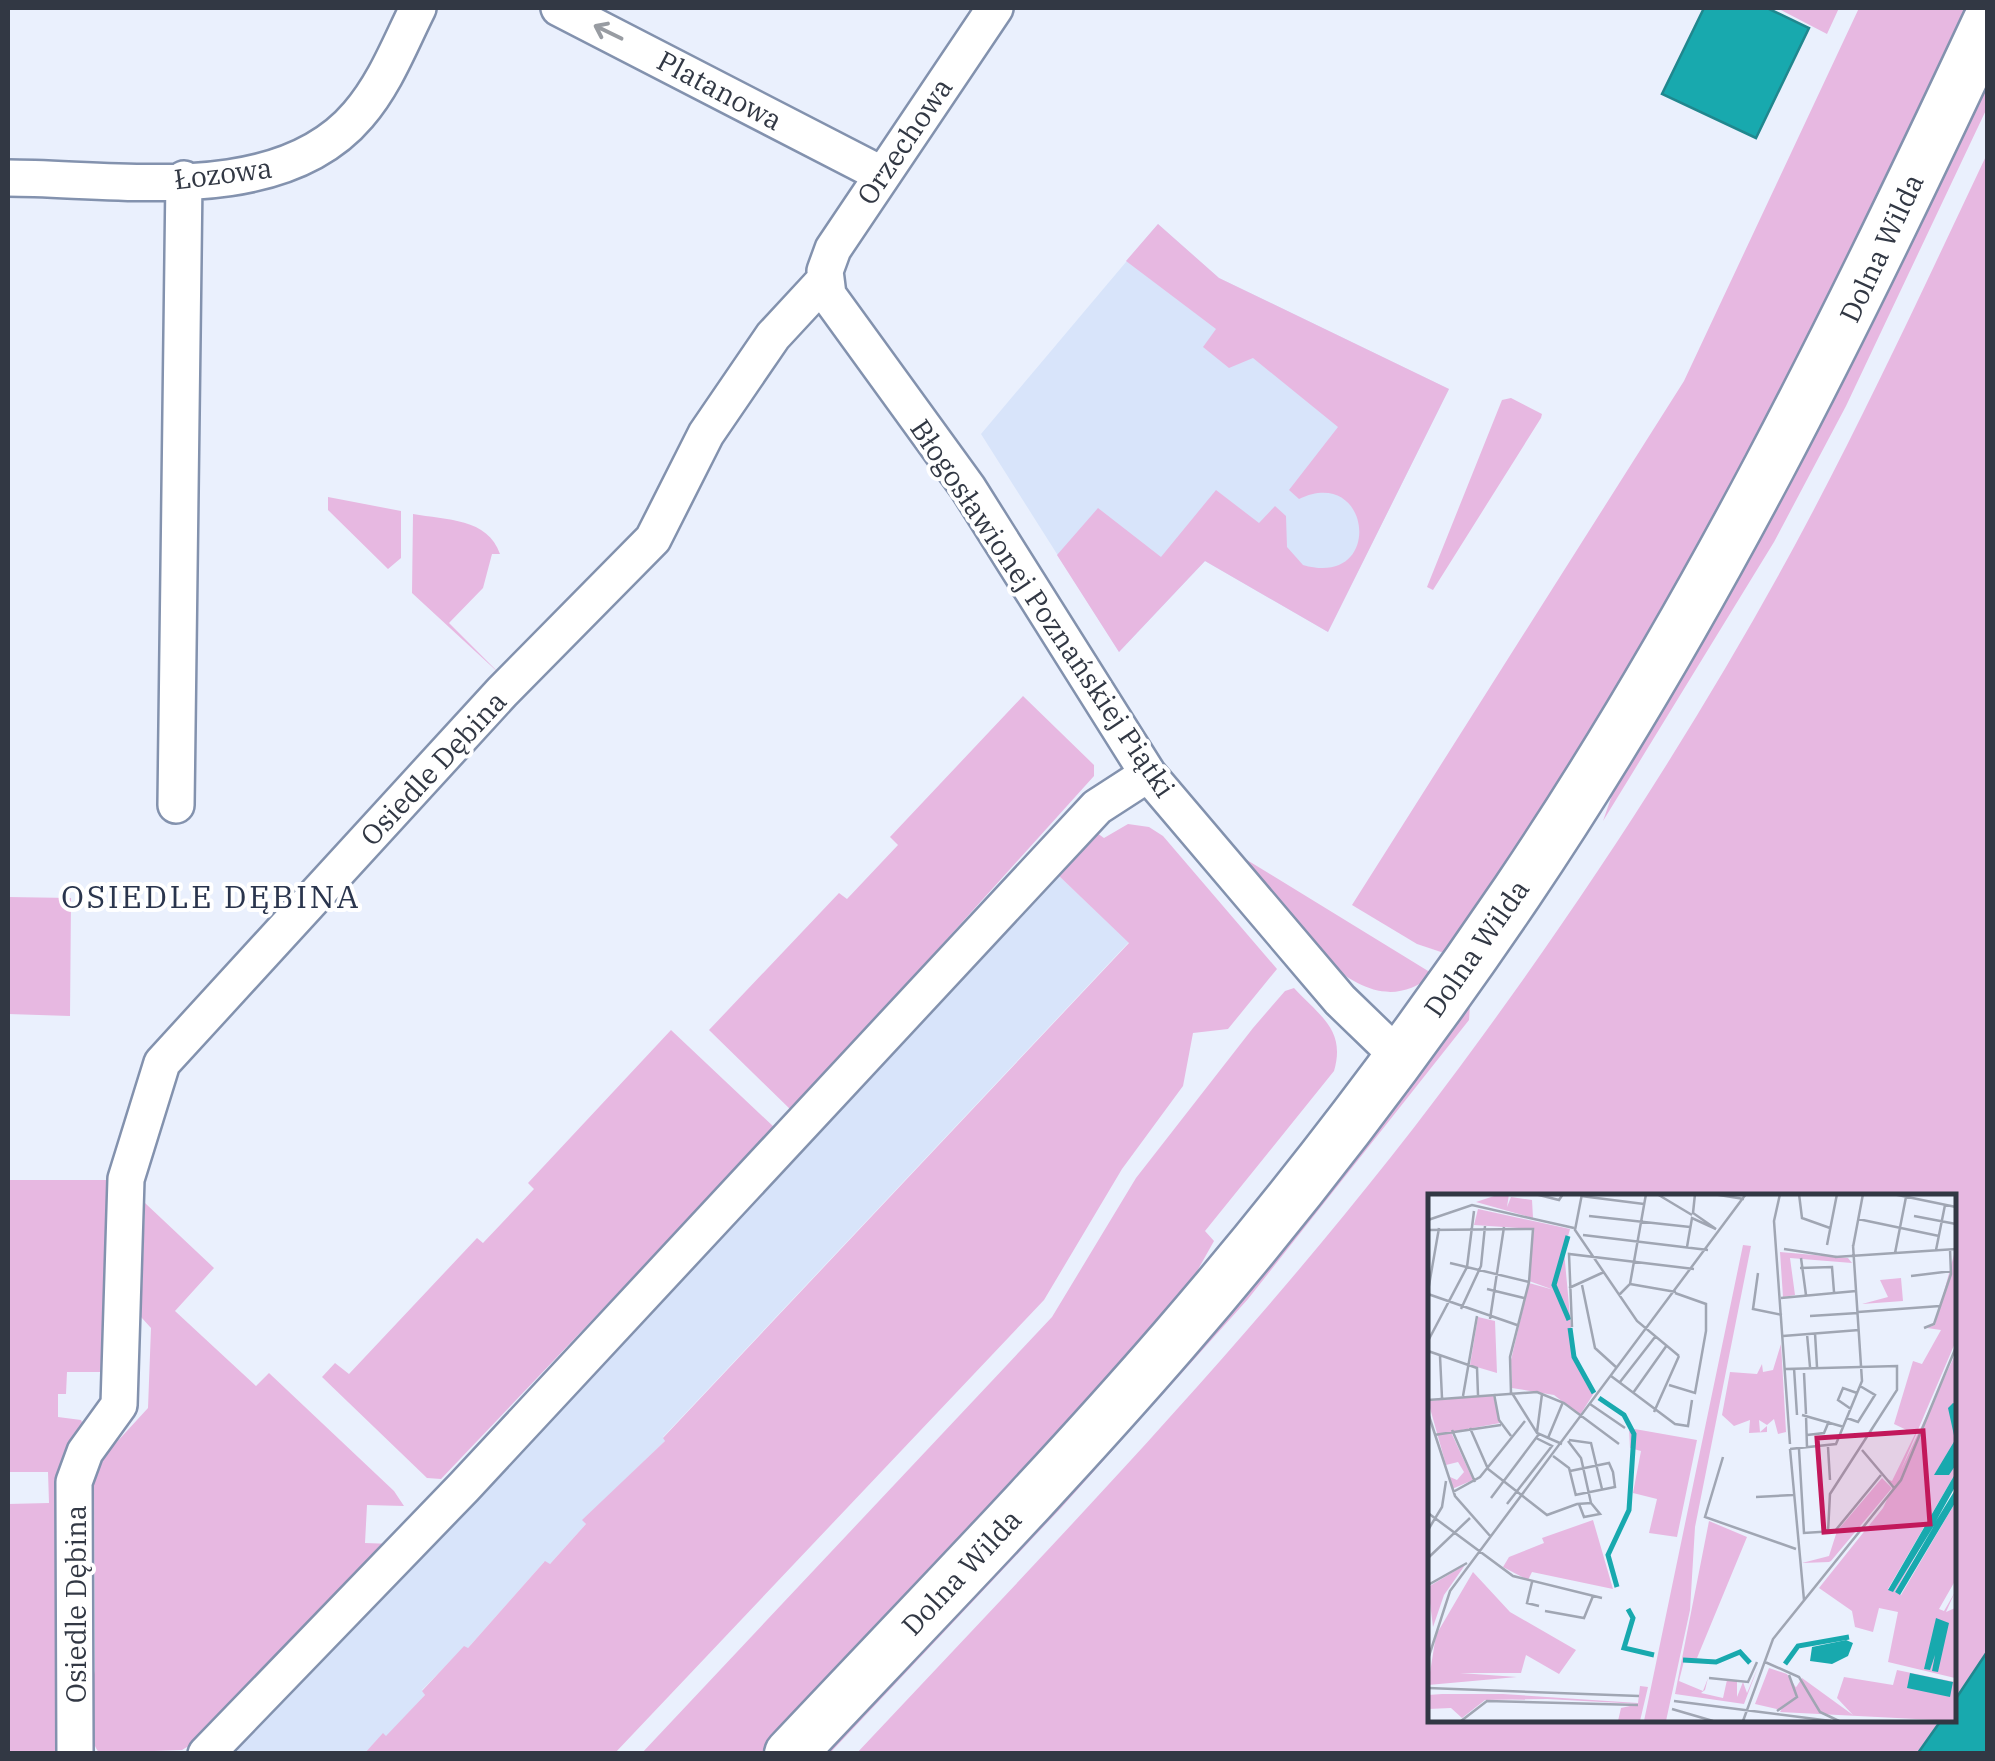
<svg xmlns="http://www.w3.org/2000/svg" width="1995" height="1761" viewBox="0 0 1995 1761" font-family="'IBM Plex Serif',serif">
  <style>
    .built { fill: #d8e4fa }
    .green { fill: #e7b8e1 }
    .water { fill: #18a9ae; stroke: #20878e; stroke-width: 2.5 }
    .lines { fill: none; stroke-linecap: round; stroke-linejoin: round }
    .minor-casing { stroke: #8392ae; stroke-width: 40 }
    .secondary-casing { stroke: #8392ae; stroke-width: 55 }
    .minor { stroke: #fff; stroke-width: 35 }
    .secondary { stroke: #fff; stroke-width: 50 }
    .oneway { stroke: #989ca2 }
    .labels { text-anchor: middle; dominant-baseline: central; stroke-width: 8; stroke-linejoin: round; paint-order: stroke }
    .street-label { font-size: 28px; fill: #323844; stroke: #fff }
    .quarter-label { font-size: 32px; letter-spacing: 2.5px; fill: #2a354d; stroke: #fff }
    .inset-river { fill: none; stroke: #18a9ae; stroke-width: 5 }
    .inset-road { fill: none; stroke: #a0a6b3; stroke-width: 2.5 }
    .view { fill: #c2185b; fill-opacity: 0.15; stroke: #c2185b; stroke-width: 5 }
    .inset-edge { fill: none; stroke: #323844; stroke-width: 5 }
  </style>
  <rect width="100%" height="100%" fill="#eaf0fd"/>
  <path class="built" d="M1158,224L1219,278L1449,389L1328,632L1205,561L1119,652L981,434Z
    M1057,874L1129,942L663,1437L665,1441L583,1520L586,1524L549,1565L544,1562L467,1649L464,1647L422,1690L425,1695L386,1737L383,1734L364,1754L240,1753L231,1744Z"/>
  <path class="green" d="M1777,8H1839L1827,34Z
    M1859,8H1973L1847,281L1656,638L1450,955L1417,944L1352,905L1684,381Z
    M1987,63V108L1846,406L1774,542L1603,821L1625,758Z
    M1987,154L1988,1652L1953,1703L1952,1196H1430V1718L1942,1719L1918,1753L856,1754C1073,1523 1295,1295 1481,1038C1595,882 1703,715 1795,545C1864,417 1925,285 1987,154Z
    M1158,224L1219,278L1449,389L1328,632L1205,561L1119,652L1057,555L1098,508L1161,557L1216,490L1259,523L1275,506L1286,516L1287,547L1303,565C1385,589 1372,464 1299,499L1289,490L1338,427L1253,358L1229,368L1203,347L1216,329L1126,261Z
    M1511,398L1542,414L1541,418L1433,590L1427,587L1502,400Z
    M328,497L401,511V558L388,569L328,510Z
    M413,514C446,520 488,518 500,554H492L483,588L449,623L502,676L412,593Z
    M1023,696L1094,765V776L792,1111L709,1030L839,893L847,899L898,845L890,837Z
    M1128,824L1149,827L1163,836L1277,969L1228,1029L1193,1033L1183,1086L1122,1169L1044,1300L615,1753L364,1754L383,1733L386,1736L425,1695L422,1691L464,1646L468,1648L545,1561L550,1564L586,1524L582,1520L665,1441L663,1438L1129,943L1057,874L1097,833L1104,838Z
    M1247,860L1433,974C1362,1037 1289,917 1247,870Z
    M8,897L71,898L70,1016L8,1014Z
    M1294,988C1320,1016 1346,1030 1334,1071L1205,1231L1214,1241L1177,1307L765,1753L641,1754L1052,1317L1136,1178L1253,1028L1285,991Z
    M1463,999L1470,1005L1469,1020L1248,1299L1061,1508L830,1753L814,1754Z
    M671,1030L775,1128L441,1479L427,1478L322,1377L335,1363L349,1374L477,1238L483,1243L534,1189L528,1183Z
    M8,1180H112L104,1372H67L66,1394H58V1417L81,1420L85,1428L63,1744L56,1753H8V1504L49,1503L48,1472H8Z
    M145,1203L214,1268L175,1311L256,1386L269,1373L394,1491L404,1506L367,1505L365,1543L393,1544L214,1731L182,1750L99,1753C83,1729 86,1698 95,1671L94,1482L103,1457L148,1408L151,1328L141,1317Z"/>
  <path class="water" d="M1704,8H1767L1809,28L1756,138L1662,94Z
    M1987,1652V1753H1918L1942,1719L1952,1718L1953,1703Z"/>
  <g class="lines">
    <defs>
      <path id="minor" d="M559,8L881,174
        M995,8L833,249L825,271L828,295L968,488L1148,774L1340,1000L1399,1057
        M8,178C116,178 279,208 358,115C385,84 400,44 418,8
        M176,805L184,179
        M75,1754L74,1482L85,1452L119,1405L126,1179L162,1063L502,692L653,539L706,434L773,336L824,281
        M206,1754L464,1487L1097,807L1148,774"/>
      <path id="secondary" d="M790,1754C919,1617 1051,1482 1174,1340C1297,1198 1412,1047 1517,892C1702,618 1848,322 1988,22"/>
    </defs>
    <use href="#minor" class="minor-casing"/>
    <use href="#secondary" class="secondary-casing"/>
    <use href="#minor" class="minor"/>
    <use href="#secondary" class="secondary"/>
  </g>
  <defs><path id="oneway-shaft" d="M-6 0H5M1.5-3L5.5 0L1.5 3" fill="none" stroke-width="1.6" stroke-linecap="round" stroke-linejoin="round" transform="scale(2.5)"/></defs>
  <use class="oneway" href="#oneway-shaft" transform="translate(608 32) rotate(-154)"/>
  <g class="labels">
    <g class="street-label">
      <text transform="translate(720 90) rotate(28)">Platanowa</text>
      <text transform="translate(904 141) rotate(-56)">Orzechowa</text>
      <text transform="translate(223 173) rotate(-7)">Łozowa</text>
      <text transform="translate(1881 248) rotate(-65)">Dolna Wilda</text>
      <text transform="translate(1043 608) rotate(56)">Błogosławionej Poznańskiej Piątki</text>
      <text transform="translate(433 768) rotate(-47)">Osiedle Dębina</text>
      <text transform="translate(1476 948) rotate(-55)">Dolna Wilda</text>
      <text transform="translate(961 1572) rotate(-47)">Dolna Wilda</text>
      <text transform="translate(75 1604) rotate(-90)">Osiedle Dębina</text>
    </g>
    <g class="quarter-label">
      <text x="211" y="896">OSIEDLE DĘBINA</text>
    </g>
  </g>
  <g transform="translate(1428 1194)">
    <rect width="528" height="528" fill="#eaf0fd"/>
    <path d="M72,0H81L79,13L83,3L104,6L105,24L48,8ZM50,15L142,35L136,57L145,155L166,199L152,221L126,201L84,194L83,166L101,89L126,96L101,87L105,35L46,31ZM315,51L323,52L267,333L262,416L238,527H216ZM527,57V149L466,292L459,285L464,287L487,240L466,230L485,167L494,170L513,136L499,134L507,131ZM352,58L420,64L424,69L362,64L367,101L355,103ZM473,84L475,107L434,110L460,103L452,86ZM50,123L67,127L69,179L42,171ZM353,150L358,238L350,240L346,225L339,231L331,226L332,238L339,232V238L321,239L322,226L306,232L294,221L302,178L329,180L334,170L335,178L345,176ZM527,161V280L460,395L465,397L506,329L467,398L473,401L527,309V387L511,415L516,417L527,398L518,418L527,414V484L460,468L470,418L451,414L445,438L427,433L424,417L391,394L455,314ZM65,201L72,229L23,238L45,286L24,295L22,283L29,286L36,278L30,268L18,271L0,207ZM201,234L269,246L249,343L221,339L229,305L205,299L213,257L202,254ZM454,284L464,294L403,367L401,368L374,369L401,362L409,337ZM165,326L185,395L104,378L100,386L75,373L81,363L116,349L114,344ZM281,327L319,343L269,464L288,467L313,457L325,468L312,459L288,469L256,467L251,487L275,497L280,484L277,496L273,499L295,504L299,486L309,487V503L315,488L319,499L330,473L316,510L247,500ZM37,371L16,401L5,433L0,393ZM45,378L82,418L148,456L131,480L98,461L93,479H32L89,483L0,491L8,441ZM341,474L359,480L369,495L353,516L327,510ZM469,476L527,488V527L352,518L374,484L425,521L409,504L416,483L465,491ZM212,492L220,493L212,527H190L193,514L211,510L119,505L57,506L34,524L23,514L0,515V501L14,500H75L210,509Z" fill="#e7b8e1"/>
    <path d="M525,209L528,210L527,272L521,281H506L527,246L520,214ZM527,280V293L508,327L527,296V309L472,401L467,398L507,330L465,398L460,396ZM508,424L521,429L510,478L504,477L507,461L502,476L496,475ZM418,446L425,449L420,462L404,470L382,467L384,453ZM482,479L525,488L522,503L479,494Z" fill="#18a9ae"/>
    <path class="inset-river" d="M140,42L126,91L141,126M142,134L146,163L166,199M171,204L196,221L206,240L201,316L180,361L189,393M200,415L205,424L196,454L226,461M255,466L288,468L312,458L322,469M357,470L370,452L421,443"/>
    <path class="inset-road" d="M107,0L131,6L135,0M154,0L147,36L209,127L251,162M229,0L264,21M285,0L316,5M352,0L346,27L362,250M371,0L374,24L402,34M465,0L528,13M153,2L216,10M161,22L262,33M486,22L528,30M430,25L511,42M0,26L44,11L146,34M0,36L105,35L101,88L82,163L83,199M155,41L280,56M399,51L409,0M259,53L264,24L288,35L265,19L267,0M425,53L435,0M356,55L409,63M508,56L517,11M467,59L478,3M407,63L528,55M373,64L378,101M22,69L101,88M372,74L404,73L406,98M330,79L325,115L354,121M483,82L524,77M202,90L248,98M154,91L167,154L189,174M141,94L176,78M59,95L96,104M0,97L11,34M0,100L89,131M191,101L202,90L218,0M353,104L428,97M33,115L53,72L57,32M430,118L512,112M382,122L430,119M62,125L76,33M144,133L141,60L266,75M496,134L506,130L523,80L522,55M387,139L389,173M379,140L382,173M355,142L431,136M0,147L39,73L46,17M0,157L49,174L50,201M12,162L14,204M366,174L369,221M357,175L469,172V196L402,300L400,338M376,179L378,220M183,182L247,230L260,232L264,206M192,188L227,143M241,191L267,199L278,137V110L247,99M84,199L109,239L134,250M205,199L239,151M66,200L71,226L83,242M35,202L49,122M0,206L109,198L136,209L191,250M162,210L197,234M423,215L410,206L415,194L429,199M226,218L251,162M0,219L27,302L63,343M374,221L416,233M378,221L379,254M419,224L430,228L447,201L432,192M42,234L60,275L119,321L149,310L163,309L172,320L156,323L151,310M24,236L47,288M109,238L114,200M6,241L73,231M379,241L396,239L401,227M120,244L135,208M141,246L163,249L174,295M140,247L153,264L163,309M400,253L402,286M362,255L408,250L434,187L425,51M362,255L376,406M371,255L376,339L407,337L453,281M434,256L467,295M125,262L141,274L148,302M295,263L277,323L368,355M142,277L181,269L185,278L187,293L147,301M25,298L52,283L97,227M328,303L365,301M63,304L111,240M79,310L124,252L108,244M0,319L85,382L174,404M0,336L14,313L18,287M0,364L42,324M104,388L99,409L111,412M0,391L39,369M117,417L156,424L165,402M0,465L22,397L318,0M337,468L371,483L392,518L411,527M281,484L320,488L329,468M0,494L211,502M246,507L403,527M244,515L285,527M349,517L369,503L361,481M33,527L59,507L210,511M315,527L345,445L473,286L528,153"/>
    <path class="view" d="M495,237L502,330L396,338L389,244Z"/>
    <rect width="528" height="528" class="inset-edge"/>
  </g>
  <rect width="1995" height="1761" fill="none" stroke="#323844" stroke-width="20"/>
</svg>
